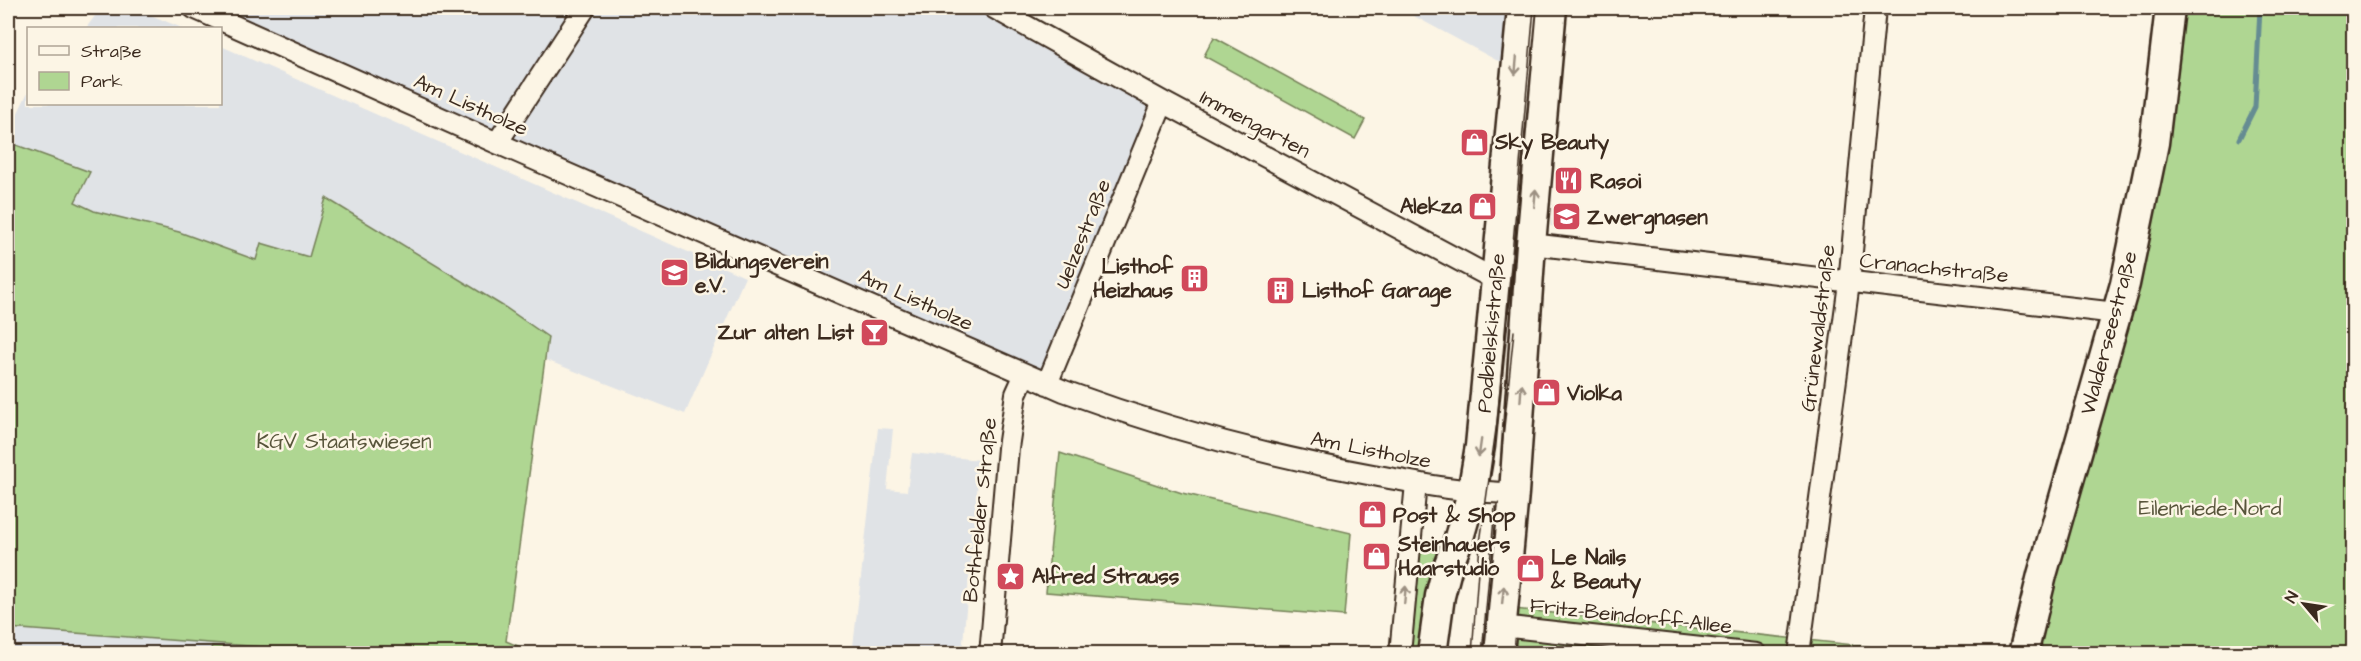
<svg xmlns="http://www.w3.org/2000/svg" width="2361" height="661" viewBox="0 0 2361 661" font-family="'Architects Daughter',sans-serif">
  <style>
    .built { fill: #e0e3e6 }
    .green { fill: #afd692; stroke: #758058; stroke-width: 1.5 }
    .lines { fill: none; stroke-linecap: round; stroke-linejoin: round }
    .stream { stroke: #658c92; stroke-width: 5 }
    .street-casing { stroke: #3b2a1e; stroke-width: 24 }
    .secondary-casing { stroke: #3b2a1e; stroke-width: 33 }
    .street { stroke: #fcf5e5; stroke-width: 20 }
    .secondary { stroke: #fcf5e5; stroke-width: 28 }
    .tram { stroke: #3b2a1e; stroke-width: 1.5 }
    .oneway { stroke: #9c9082 }
    .labels { text-anchor: middle; dominant-baseline: central; stroke-width: 5; stroke-linejoin: round; paint-order: stroke }
    .street-label { font-size: 21px; fill: #3b2a1e; stroke: #fcf5e5 }
    .poi-label { font-size: 21px; font-weight: bold; fill: #3b2a1e; stroke: #fcf5e5; text-anchor: start }
    .park-label { font-size: 21px; fill: #58553b; stroke: #fcf5e5 }
  </style>
  <rect width="100%" height="100%" fill="#fcf5e5"/>
  <filter id="ink" filterUnits="userSpaceOnUse"><feTurbulence type="fractalNoise" baseFrequency=".0167" numOctaves="2"/><feDisplacementMap in="SourceGraphic" scale="12" xChannelSelector="R" yChannelSelector="G"/><feConvolveMatrix kernelMatrix="1 2 1 2 8 2 1 2 1" color-interpolation-filters="sRGB"/></filter>
  <g filter="url(#ink)">
    <path class="built" d="M101,8H134L182,28H86Z
      M201,8H994L1163,102L1047,384Z
      M1399,8H1522L1516,67L1496,60Z
      M221,46L745,277L685,414L546,360L548,337L327,198L309,257L261,243L257,260L179,232L94,211L75,202L89,172L8,142V133L28,92V104H220Z
      M1553,205L1580,208L1578,229L1551,226Z
      M878,428L893,429L887,489L907,491L912,453L980,460L962,653H930L853,647Z
      M8,628L38,630L343,653H8Z"/>
    <path class="green" d="M2170,8H2353V653L2023,654L2125,284Z
      M1214,37L1365,120L1355,139L1204,56Z
      M8,142L90,172L75,202L94,211L179,232L256,260L261,243L309,257L326,198L506,308L548,337L506,641L534,653H343L8,628Z
      M1060,453L1182,493L1351,533L1344,616L1046,592Z
      M1417,544L1445,547L1421,653L1407,654Z
      M1514,609L1930,653L1499,654Z
      M212,646L293,653H209Z"/>
    <g class="lines">
      <path class="stream" d="M2239,139L2255,107L2260,8"/>
      <defs>
        <path id="street" d="M194,8L497,143L1064,391C1165,428 1267,456 1373,475C1422,484 1464,493 1514,493
          M994,8L1163,102L1496,280
          M497,143L585,8
          M1531,244L2116,313
          M1047,384L1163,102
          M1501,626L1756,654
          M990,654L1008,448L1016,394L1025,374
          M1400,654L1416,483
          M1799,654L1849,283L1875,8"/>
        <path id="secondary" d="M1432,654L1440,596L1447,569L1458,541L1472,493L1480,446L1522,8
          M1499,654L1514,493L1531,244L1552,8
          M2023,654L2042,575L2125,284L2154,143L2170,8"/>
      </defs>
      <use href="#street" class="street-casing"/>
      <use href="#secondary" class="secondary-casing"/>
      <use href="#street" class="street"/>
      <use href="#secondary" class="secondary"/>
      <path class="tram" d="M1501,457L1514,331
        M1472,654L1480,543L1497,422L1534,8
        M1482,654L1495,507"/>
    </g>
    <defs><path id="oneway-shaft" d="M-6 0H5M1.5-3L5.5 0L1.5 3" fill="none" stroke-width="1.6" stroke-linecap="round" stroke-linejoin="round" transform="scale(1.5)"/></defs>
    <g class="oneway">
      <use href="#oneway-shaft" transform="translate(1516 66) rotate(95)"/>
      <use href="#oneway-shaft" transform="translate(1535 198) rotate(-85)"/>
      <use href="#oneway-shaft" transform="translate(1521 393) rotate(-86)"/>
      <use href="#oneway-shaft" transform="translate(1480 448) rotate(98)"/>
      <use href="#oneway-shaft" transform="translate(1405 595) rotate(-85)"/>
      <use href="#oneway-shaft" transform="translate(1503 595) rotate(-84)"/>
    </g>
  </g>
  <defs>
    <symbol id="shop-square" viewBox="-11 -11 22 22"><rect x="-9" y="-9" width="18" height="18" rx="4" fill="#d1495b" stroke="#fcf5e5"/><path d="M-5-2.5h2.3a2.7 3.5 0 0 1 5.4 0H5L5.5 6h-11ZM-1.5-2.5h3a1.5 2.3 0 0 0-3 0Z" fill="#fff"/></symbol>
    <symbol id="restaurant-square" viewBox="-11 -11 22 22"><rect x="-9" y="-9" width="18" height="18" rx="4" fill="#d1495b" stroke="#fcf5e5"/><path d="M-5-6h1v4h1v-4h1v4h1v-4h1v5L-1.5 .5V6h-2V.5L-5-1ZM5-6V6H3V1.5H1.5Q1.5-4 5-6Z" fill="#fff"/></symbol>
    <symbol id="school-square" viewBox="-11 -11 22 22"><rect x="-9" y="-9" width="18" height="18" rx="4" fill="#d1495b" stroke="#fcf5e5"/><path d="M0-5L7-2L0 1L-7-2ZM-4 1L0 2.5L4 1V4Q0 6-4 4Z" fill="#fff"/></symbol>
    <symbol id="university-square" viewBox="-11 -11 22 22"><rect x="-9" y="-9" width="18" height="18" rx="4" fill="#d1495b" stroke="#fcf5e5"/><path d="M0-5L7-2L0 1L-7-2ZM-4 1L0 2.5L4 1V4Q0 6-4 4Z" fill="#fff"/></symbol>
    <symbol id="building-square" viewBox="-11 -11 22 22"><rect x="-9" y="-9" width="18" height="18" rx="4" fill="#d1495b" stroke="#fcf5e5"/><path d="M-4-6H4V6H1V3H-1V6H-4ZM-2.5-4.3h1.7v1.8h-1.7ZM.8-4.3h1.7v1.8H.8ZM-2.5-1h1.7V.8h-1.7ZM.8-1h1.7V.8H.8Z" fill="#fff"/></symbol>
    <symbol id="bar-square" viewBox="-11 -11 22 22"><rect x="-9" y="-9" width="18" height="18" rx="4" fill="#d1495b" stroke="#fcf5e5"/><path d="M-6-5H6L.8 .8V4.5H3.5V6h-7V4.5H-.8V.8Z" fill="#fff"/></symbol>
    <symbol id="sight-square" viewBox="-11 -11 22 22"><rect x="-9" y="-9" width="18" height="18" rx="4" fill="#d1495b" stroke="#fcf5e5"/><path d="M0-6L1.8-2.2L6-1.7L2.9 1.2L3.7 5.4L0 3.3L-3.7 5.4L-2.9 1.2L-6-1.7L-1.8-2.2Z" fill="#fff"/></symbol>
  </defs>
  <g fill-rule="evenodd">
    <use href="#shop-square" x="1458" y="126" width="33" height="33"/>
    <use href="#restaurant-square" x="1552" y="164" width="33" height="33"/>
    <use href="#shop-square" x="1466" y="190" width="33" height="33"/>
    <use href="#school-square" x="1550" y="200" width="33" height="33"/>
    <use href="#university-square" x="658" y="256" width="33" height="33"/>
    <use href="#building-square" x="1178" y="262" width="33" height="33"/>
    <use href="#building-square" x="1264" y="274" width="33" height="33"/>
    <use href="#bar-square" x="858" y="316" width="33" height="33"/>
    <use href="#shop-square" x="1530" y="376" width="33" height="33"/>
    <use href="#shop-square" x="1356" y="498" width="33" height="33"/>
    <use href="#shop-square" x="1360" y="540" width="33" height="33"/>
    <use href="#shop-square" x="1514" y="552" width="33" height="33"/>
    <use href="#sight-square" x="994" y="560" width="33" height="33"/>
  </g>
  <g class="labels">
    <g class="street-label">
      <text transform="translate(471 105) rotate(24)">Am Listholze</text>
      <text transform="translate(1255 124) rotate(28)">Immengarten</text>
      <text transform="translate(1083 234) rotate(-68)">Uelzestraße</text>
      <text transform="translate(1934 268) rotate(6)">Cranachstraße</text>
      <text transform="translate(916 300) rotate(24)">Am Listholze</text>
      <text transform="translate(1818 328) rotate(-83)">Grünewaldstraße</text>
      <text transform="translate(1491 333) rotate(-85)">Podbielskistraße</text>
      <text transform="translate(2109 333) rotate(-75)">Walderseestraße</text>
      <text transform="translate(1371 450) rotate(11)">Am Listholze</text>
      <text transform="translate(980 510) rotate(-84)">Bothfelder Straße</text>
      <text transform="translate(1631 616) rotate(6)">Fritz-Beindorff-Allee</text>
    </g>
    <g class="poi-label">
      <text x="1495" y="142">Sky Beauty</text>
      <text x="1590" y="181">Rasoi</text>
      <text x="1462" y="206" text-anchor="end">Alekza</text>
      <text x="1587" y="217">Zwergnasen</text>
      <text x="695" y="261">Bildungsverein<tspan x="695" dy="24">e.V.</tspan></text>
      <text x="1173" y="266" text-anchor="end">Listhof<tspan x="1173" dy="24">Heizhaus</tspan></text>
      <text x="1302" y="290">Listhof Garage</text>
      <text x="854" y="332" text-anchor="end">Zur alten List</text>
      <text x="1567" y="393">Violka</text>
      <text x="1393" y="515">Post &amp; Shop</text>
      <text x="1398" y="544">Steinhauers<tspan x="1398" dy="24">Haarstudio</tspan></text>
      <text x="1551" y="557">Le Nails<tspan x="1551" dy="24">&amp; Beauty</tspan></text>
      <text x="1032" y="576">Alfred Strauss</text>
    </g>
    <g class="park-label">
      <text x="344" y="441">KGV Staatswiesen</text>
      <text x="2210" y="508">Eilenriede-Nord</text>
    </g>
  </g>
  <rect width="2361" height="661" fill="none" stroke="#fcf5e5" stroke-width="30"/>
  <rect x="15" y="15" width="2331" height="631" fill="none" stroke="#3b2a1e" stroke-width="2" filter="url(#ink)"/>
  <rect x="27" y="27" width="195" height="78" fill="#fcf5e5" stroke="#afa495" stroke-width="1.5"/>
  <rect x="39" y="46" width="30" height="9" fill="#fcf5e5" stroke="#afa495" stroke-width="1.5"/>
  <text x="81" y="57" font-size="18" fill="#3b2a1e">Straße</text>
  <rect x="39" y="72" width="30" height="18" fill="#afd692" stroke="#afa495" stroke-width="1.5"/>
  <text x="81" y="87" font-size="18" fill="#3b2a1e">Park</text>
  <g transform="translate(2304 604) rotate(299)" stroke="#fcf5e5" stroke-width="4.5" paint-order="stroke">
  <path d="M0-4.5L10 22L0 15L-10 22Z" fill="#3b2a1e"/>
  <text y="-9" font-size="16" font-weight="bold" text-anchor="middle" fill="#3b2a1e">N</text>
  </g>
</svg>
